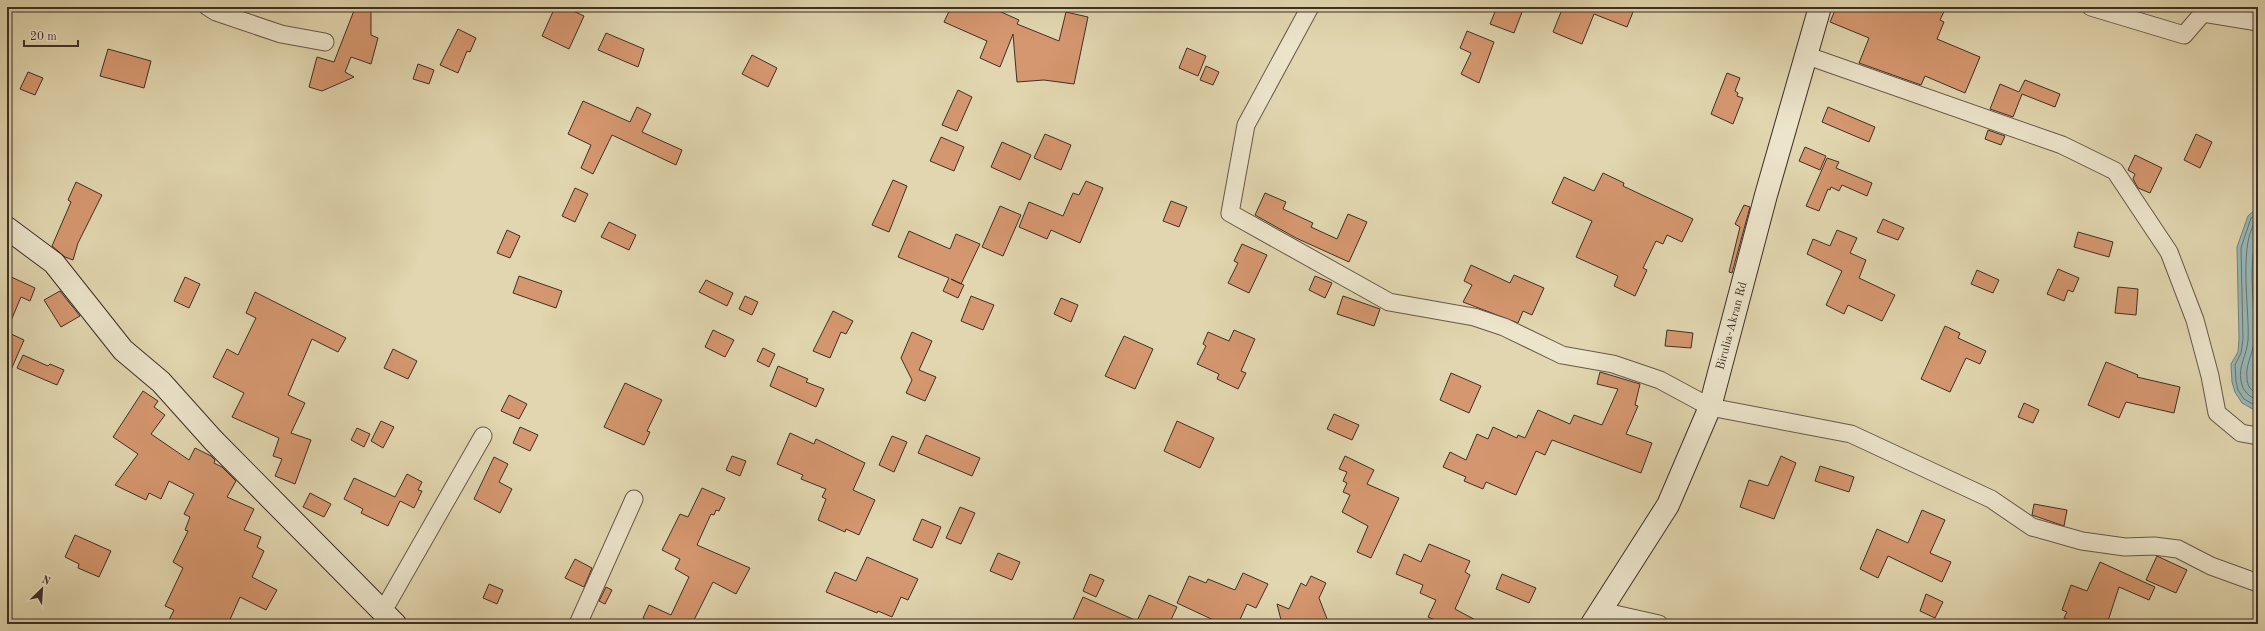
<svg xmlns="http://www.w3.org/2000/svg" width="2265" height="631" viewBox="0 0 2265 631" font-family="'Old Standard TT',serif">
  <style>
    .water { fill: #98b7b6; stroke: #74817d }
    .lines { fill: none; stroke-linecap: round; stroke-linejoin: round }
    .shore { stroke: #6a736f; stroke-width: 1 }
    .building { fill: #d5976f; stroke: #3d2f28 }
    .street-casing { stroke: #66594a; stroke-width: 19 }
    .secondary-casing { stroke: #3d2f28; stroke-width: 24 }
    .street { stroke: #ece4cb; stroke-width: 17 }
    .secondary { stroke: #ece4cb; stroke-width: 22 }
    .labels { text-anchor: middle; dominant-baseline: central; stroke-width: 3; stroke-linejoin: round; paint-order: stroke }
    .street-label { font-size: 12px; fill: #3d2f28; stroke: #ece4cb }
  </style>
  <rect width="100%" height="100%" fill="#e1d6af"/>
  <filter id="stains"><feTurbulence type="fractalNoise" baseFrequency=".005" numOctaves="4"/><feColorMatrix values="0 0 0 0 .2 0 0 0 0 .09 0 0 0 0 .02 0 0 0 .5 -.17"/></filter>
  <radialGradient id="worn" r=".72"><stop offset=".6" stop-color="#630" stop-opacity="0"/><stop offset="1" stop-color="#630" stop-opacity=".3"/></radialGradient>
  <path class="water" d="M2257,208L2258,209V412L2242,403L2235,392L2232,382L2231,364L2238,352L2239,339L2237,247L2248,216Z"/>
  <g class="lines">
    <path class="shore" d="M2258,213L2251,218L2241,248L2243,339L2241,353L2235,365L2236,381L2238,390L2244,399L2258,407
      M2258,219C2237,238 2250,312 2248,340C2247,355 2238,366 2241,381C2243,392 2249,396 2258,401
      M2258,233C2246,267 2256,304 2254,339C2254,353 2245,364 2247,378C2247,386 2251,391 2258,394"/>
  </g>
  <path class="building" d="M555,7H565L584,16L569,49L542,36Z
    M951,7H1001L999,11L1019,20L1017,24L1059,41L1066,12L1088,17L1074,84L1044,80L1017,82L1013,34L1000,67L980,58L987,41L944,22Z
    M1497,7H1524L1514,33L1490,24Z
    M1563,7H1635L1627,27L1594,14L1582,44L1553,32Z
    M1845,7H1946L1940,20L1944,22L1937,39L1980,57L1965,93L1925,76L1921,85L1859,63L1869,38L1830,22L1836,8L1843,11Z
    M355,8H371V35L378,38L371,64L351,57L345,72L354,77L322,91L309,87L317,57L334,62Z
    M458,29L476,38L470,52L467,51L458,73L440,65Z
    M1467,31L1494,42L1479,83L1461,74L1471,53L1460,48Z
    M606,33L644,49L638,67L598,50Z
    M1187,48L1206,56L1198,76L1179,68Z
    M108,49L151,61L144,88L100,76Z
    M752,55L777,68L768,87L742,74Z
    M418,64L434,70L429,84L413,79Z
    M1206,66L1219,72L1213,85L1200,80Z
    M28,72L43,78L35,95L20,89Z
    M1727,73L1740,78L1735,91L1738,93L1737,96L1743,98L1733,124L1711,114Z
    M2025,80L2060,94L2055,107L2022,94L2013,117L1990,109L2000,84L2019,92Z
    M958,90L972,97L957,131L942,125Z
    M583,101L630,122L637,107L651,114L642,132L682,150L676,165L612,135L593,174L581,168L591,145L568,134Z
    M1828,107L1875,127L1869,142L1822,122Z
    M1988,130L2005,136L2001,145L1985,139Z
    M1045,134L1071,145L1061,170L1034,158Z
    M2196,134L2212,142L2200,168L2184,160Z
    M941,137L964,147L954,171L930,161Z
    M1002,142L1031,155L1020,180L991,167Z
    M1805,147L1826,156L1820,170L1799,161Z
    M2135,155L2162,168L2150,193L2138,188L2133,179L2135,174L2128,170Z
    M1827,158L1839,162L1836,168L1872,183L1867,196L1842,185L1839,191L1831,187L1830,190L1828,189L1819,211L1806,206Z
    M1603,173L1624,183L1623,186L1693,219L1682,242L1667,235L1663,244L1656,241L1643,268L1647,270L1635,296L1614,286L1618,276L1576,257L1592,221L1552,203L1564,177L1594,191Z
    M893,180L907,186L889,232L872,225Z
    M1086,181L1103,188L1080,243L1051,230L1047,239L1019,227L1029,202L1063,216L1073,193L1079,195Z
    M76,182L102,195L78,243L73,260L65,257L52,246L71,202L68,200Z
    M575,188L588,194L575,222L562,216Z
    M1265,193L1286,202L1283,209L1313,223L1311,227L1337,239L1348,214L1367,222L1349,262L1296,238L1255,215Z
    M1171,201L1187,207L1179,227L1163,221Z
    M1744,205L1750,207L1732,273L1729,272L1740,227L1735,224Z
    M1000,206L1021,215L1003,256L982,247Z
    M1883,219L1904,228L1898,240L1877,232Z
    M609,222L636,235L629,250L601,237Z
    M507,230L520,236L510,258L497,253Z
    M1837,230L1857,238L1850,253L1866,260L1859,278L1895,295L1882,321L1848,305L1844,314L1826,305L1842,271L1807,254L1813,239L1830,246Z
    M909,231L950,249L956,234L980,244L961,284L951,279L964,285L958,298L943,291L949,278L898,257Z
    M2078,232L2113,242L2109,257L2074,247Z
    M1242,244L1267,255L1249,293L1228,283L1238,263L1234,261Z
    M1471,265L1510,283L1514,275L1544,288L1532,315L1523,311L1518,323L1463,302L1472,285L1464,281Z
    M2058,269L2079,278L2073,292L2068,290L2064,301L2047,294Z
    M1977,270L1999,280L1993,293L1971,284Z
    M7,275L35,288L30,301L21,297L7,330Z
    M519,276L562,291L556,308L513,293Z
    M1315,276L1332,283L1325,298L1309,290Z
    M185,277L200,284L189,308L174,301Z
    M706,280L733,293L727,306L699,292Z
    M2118,287L2138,289L2136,315L2115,313Z
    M60,291L80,316L61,327L44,300Z
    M255,292L346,338L338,352L312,339L288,395L305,403L291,433L311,440L295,484L275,476L282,459L273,456L279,438L232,417L244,393L213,377L227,349L238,355L256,318L246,313Z
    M745,296L758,302L752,315L739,309Z
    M971,296L994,305L983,330L961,321Z
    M1343,296L1380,309L1374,326L1337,314Z
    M1061,298L1078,305L1071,322L1054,314Z
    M833,311L853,321L846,334L841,332L830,358L813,351Z
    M1945,326L1960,333L1958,338L1986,351L1980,364L1966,358L1950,392L1921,379Z
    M713,330L734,340L725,357L705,347Z
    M1234,330L1255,339L1241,371L1246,373L1238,389L1217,379L1219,374L1197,364L1206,346L1203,344L1208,332L1229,341Z
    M1667,330L1693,333L1691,348L1665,346Z
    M7,332L24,340L7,379Z
    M912,332L932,341L919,370L936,377L925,401L906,393L912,380L901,358Z
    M1124,336L1153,349L1135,389L1105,376Z
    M763,348L775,354L769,367L757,361Z
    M393,349L417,361L408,379L384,368Z
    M23,355L48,366L50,364L64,370L57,385L17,368Z
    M2106,362L2138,375L2137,377L2180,387L2174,413L2126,402L2119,418L2088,405Z
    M778,366L808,379L806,382L824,389L816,407L770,386Z
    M1600,372L1640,384L1635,405L1638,406L1626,434L1652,443L1641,473L1552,440L1545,455L1536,451L1516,495L1486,482L1483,489L1464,481L1466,477L1443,467L1450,452L1466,460L1477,434L1488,439L1493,427L1517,438L1518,435L1525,438L1538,410L1570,424L1574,415L1602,425L1618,389L1597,384Z
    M1451,373L1481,386L1469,413L1440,400Z
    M625,383L662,400L647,431L650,432L644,445L604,427Z
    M143,391L158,401L154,407L165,415L151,434L189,460L195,448L211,456L215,460L214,463L222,467L236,481L227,497L254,509L244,530L261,537L257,547L264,551L252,577L277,590L266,610L240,597L228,624H167L174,610L165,606L183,568L173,562L188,531L185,530L190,517L184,514L194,494L169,481L161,499L149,493L146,500L115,485L138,454L113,437Z
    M509,395L527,404L519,419L501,411Z
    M2024,403L2039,410L2033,423L2018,417Z
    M1334,414L1359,425L1352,440L1327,429Z
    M381,421L394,427L383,448L371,441Z
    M1177,421L1214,438L1200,468L1164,451Z
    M520,427L538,435L530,451L513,443Z
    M357,428L370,434L364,447L351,440Z
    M790,433L814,444L816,439L865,463L853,490L875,500L859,535L846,529L845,532L818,520L826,499L822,497L826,489L801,479L803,475L777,464Z
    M926,435L980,458L972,476L918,453Z
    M892,436L907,442L894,472L879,465Z
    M732,456L746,461L740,476L726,470Z
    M1345,456L1374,470L1367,484L1399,498L1371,558L1357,552L1368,526L1342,512L1350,495L1343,492L1347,483L1343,481L1347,472L1339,469Z
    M1781,456L1796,463L1774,519L1740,507L1749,480L1768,486Z
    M494,457L508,464L499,482L512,489L500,513L474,499Z
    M1820,466L1854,477L1849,492L1815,481Z
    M407,474L422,482L418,490L422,491L414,508L400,501L388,526L361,513L363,509L344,499L354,478L395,497Z
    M702,488L725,498L719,511L716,510L714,515L711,514L697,545L750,568L736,594L713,582L692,624H644L646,620L643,618L649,605L671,615L689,577L675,569L680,559L662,550L680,514L688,517Z
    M310,493L331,504L324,517L303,507Z
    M2034,504L2067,510L2064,526L2032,515Z
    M960,507L975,513L961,544L946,538Z
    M1922,510L1945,520L1930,553L1951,562L1942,582L1888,556L1878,578L1860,569L1877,529L1908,543Z
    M922,519L941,527L932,548L913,540Z
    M75,535L111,551L99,577L78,568L79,564L65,557Z
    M1429,544L1470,561L1465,572L1470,575L1455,609L1483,624H1444L1428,617L1436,600L1420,593L1423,585L1396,574L1404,554L1421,562Z
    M998,553L1020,562L1012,580L990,571Z
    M2157,556L2187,570L2176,593L2146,580Z
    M867,557L918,579L908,600L901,597L892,617L878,611L877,613L826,592L835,572L856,581Z
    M575,559L592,568L584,587L565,578Z
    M2100,562L2155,587L2149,600L2119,587L2107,624H2079L2064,618L2067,612L2062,610L2071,585L2087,591Z
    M1243,573L1268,584L1256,608L1247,604L1238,624H1222L1177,603L1189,576L1206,583L1208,579L1235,590Z
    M1090,574L1104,580L1096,597L1083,591Z
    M1502,574L1536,588L1529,603L1496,589Z
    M1311,576L1326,583L1319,598L1329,624H1282L1277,604L1289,609L1301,583L1306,586Z
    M489,584L503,590L497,604L483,598Z
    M606,587L612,590L605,604L599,601Z
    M1926,594L1943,602L1935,618L1920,611Z
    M1149,595L1177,607L1169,624H1071L1083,597L1137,621Z"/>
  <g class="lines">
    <defs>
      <path id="street" d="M208,7L216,12L281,34L325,42
        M1310,7L1246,125L1230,213L1389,302L1474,317L1504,327L1562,355L1613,364L1660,380L1710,407L1851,434L1991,499L2032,527L2082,541L2125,547L2154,546L2178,549L2211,566L2258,583
        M2091,7L2184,35L2203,13L2258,22
        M1805,55L2062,145L2115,171L2169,252L2195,320L2210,376L2217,413L2241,433L2258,436
        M383,611L483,436
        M1601,611L1659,624
        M578,624L634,499"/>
      <path id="secondary" d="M7,228L54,263L123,350L161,382L213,440L395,624
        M1592,624L1668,505L1710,407L1766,195L1820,7"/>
    </defs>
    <use href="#street" class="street-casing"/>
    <use href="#secondary" class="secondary-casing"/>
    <use href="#street" class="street"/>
    <use href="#secondary" class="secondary"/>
  </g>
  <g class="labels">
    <g class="street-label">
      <text transform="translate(1732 326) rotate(-75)">Birulia-Akran Rd</text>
    </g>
  </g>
  <rect width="2265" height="631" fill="none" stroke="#e1d6af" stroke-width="24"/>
  <rect x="8" y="8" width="2249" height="615" fill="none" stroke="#3d2f28" stroke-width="2"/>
  <rect x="12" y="12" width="2241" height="607" fill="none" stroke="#3d2f28"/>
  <g transform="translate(42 589) rotate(25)" stroke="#ece4cb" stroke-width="3" paint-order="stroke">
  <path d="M0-3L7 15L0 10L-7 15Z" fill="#3d2f28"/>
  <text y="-6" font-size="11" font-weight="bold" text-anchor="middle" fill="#3d2f28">N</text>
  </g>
  <path d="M24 40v6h54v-6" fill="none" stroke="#3d2f28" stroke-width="2"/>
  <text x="30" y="40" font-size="12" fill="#3d2f28" stroke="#ece4cb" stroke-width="3" paint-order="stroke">20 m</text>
  <rect width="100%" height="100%" filter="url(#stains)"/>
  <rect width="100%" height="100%" fill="url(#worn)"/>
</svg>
